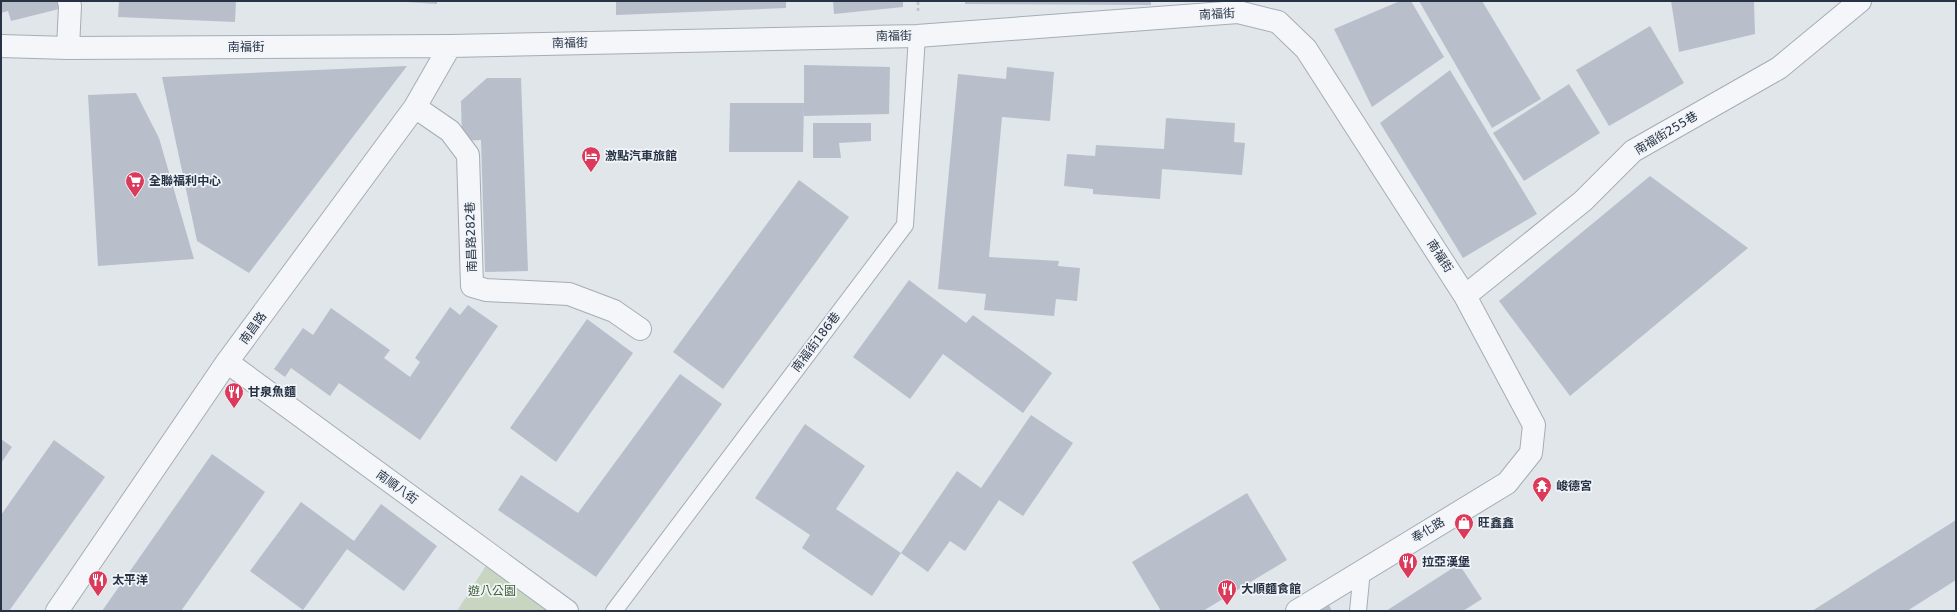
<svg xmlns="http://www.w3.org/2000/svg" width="1957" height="612" viewBox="0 0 1957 612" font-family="'DejaVu Sans','Noto Sans TC',sans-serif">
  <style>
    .green { fill: #c8d6c1 }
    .building { fill: #b8bfca }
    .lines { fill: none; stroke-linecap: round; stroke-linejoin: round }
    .service-casing { stroke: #a5adb6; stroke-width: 18 }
    .minor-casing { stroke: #a5adb6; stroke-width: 24 }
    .path { stroke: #bfc3ca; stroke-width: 2.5; stroke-dasharray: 3 3; stroke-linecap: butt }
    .service { stroke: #f4f6f9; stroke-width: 16 }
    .minor { stroke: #f4f6f9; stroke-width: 22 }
    .labels { text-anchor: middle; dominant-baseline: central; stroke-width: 3.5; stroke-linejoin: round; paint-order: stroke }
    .street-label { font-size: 12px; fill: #273345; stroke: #f1f4f8 }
    .poi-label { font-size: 12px; font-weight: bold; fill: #273345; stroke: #f1f4f8; text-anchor: start }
    .park-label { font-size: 12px; fill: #3e6233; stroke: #f1f4f8 }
  </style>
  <rect width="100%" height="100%" fill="#e1e6eb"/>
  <path class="green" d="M487,564L552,611H457Z"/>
  <path class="building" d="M1,1H57L59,9L11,21L8,11L1,13Z
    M119,1H236L235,22L118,17Z
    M391,1H437V4Z
    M616,1H786V8L616,15Z
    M833,1H903V7L834,14Z
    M965,1H1151V5L965,4Z
    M1400,1H1411L1444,57L1372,107L1334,29Z
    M1419,1H1482L1541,99L1492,128Z
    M1671,1H1754L1755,34L1679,52Z
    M1650,26L1684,83L1609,126L1576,70Z
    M804,65L890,67L889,114L804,116Z
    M407,66L249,273L197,241L162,77Z
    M1007,67L1054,72L1050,121L1002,117L989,257L1059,261L1058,266L1080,268L1077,301L1056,299L1054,316L984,310L986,294L938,289L958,74L1006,79Z
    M1450,70L1537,214L1463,258L1380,123Z
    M487,78H521L528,271L485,272L481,140L462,141L461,101Z
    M1569,84L1600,133L1524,181L1493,133Z
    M136,93L159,138L194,259L98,266L88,95Z
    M730,103H804L803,152H729Z
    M1166,118L1235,123L1234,142L1245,143L1242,175L1162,169L1160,199L1093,194V189L1064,186L1067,154L1095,156L1096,145L1164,149Z
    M813,123H871V141L839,143L841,158H813Z
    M1650,176L1748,248L1570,396L1499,301Z
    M799,180L849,217L723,389L673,352Z
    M909,280L966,323L973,315L1052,373L1023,413L943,354L910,399L853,357Z
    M468,305L498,326L420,440L339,383L330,396L291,368L285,377L274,369L303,328L313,335L331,308L390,350L384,358L410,377L420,362L415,358L450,307L460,315Z
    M587,319L633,353L556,462L510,428Z
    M680,374L722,404L596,577L498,510L521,475L578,513Z
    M1031,415L1073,443L1023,516L999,500L965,551L950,541L928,572L901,553L872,596L802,548L810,535L755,498L805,424L865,466L836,509L901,553L957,471L981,488Z
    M1,439L12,447L1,463Z
    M54,440L105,477L9,611H1V515Z
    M212,454L265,492L181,611H102Z
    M1247,493L1287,560L1203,611H1161L1132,562Z
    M301,502L354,541L381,504L437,546L404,591L347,549L303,610L250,571Z
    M1956,520V580L1907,611H1812Z
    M1459,564L1482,599L1463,611H1386Z
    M1329,605L1332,611H1320Z"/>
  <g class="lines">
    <defs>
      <path id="service" d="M614,611L905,225L917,36
        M1358,611L1362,570"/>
      <path id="minor" d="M1,46L68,48L450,46L917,36L1238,12L1278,22L1306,49L1465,296L1534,425L1531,453L1507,483L1297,611
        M68,48L70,6L69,1
        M415,107L450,131L468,155L472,286L486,290L569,294L614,311L640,329
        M1465,296L1583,201L1633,151L1779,68L1860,1
        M227,362L567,611
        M57,611L227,362L415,107L450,46"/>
    </defs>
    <use href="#service" class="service-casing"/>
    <use href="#minor" class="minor-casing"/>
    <path class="path" d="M918,11V1"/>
    <use href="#service" class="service"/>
    <use href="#minor" class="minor"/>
  </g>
  <defs>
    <symbol id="hotel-pin" viewBox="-11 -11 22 30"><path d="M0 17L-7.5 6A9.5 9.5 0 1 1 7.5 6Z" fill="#dc3a5a" stroke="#f1f4f8"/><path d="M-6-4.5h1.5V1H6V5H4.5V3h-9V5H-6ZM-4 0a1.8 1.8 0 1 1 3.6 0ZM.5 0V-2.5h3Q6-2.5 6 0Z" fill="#fff"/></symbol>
    <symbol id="supermarket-pin" viewBox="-11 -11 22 30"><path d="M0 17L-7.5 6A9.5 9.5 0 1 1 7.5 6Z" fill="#dc3a5a" stroke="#f1f4f8"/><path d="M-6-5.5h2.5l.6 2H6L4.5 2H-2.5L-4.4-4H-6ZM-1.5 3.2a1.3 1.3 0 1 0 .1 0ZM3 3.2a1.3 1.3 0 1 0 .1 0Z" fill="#fff"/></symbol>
    <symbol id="restaurant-pin" viewBox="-11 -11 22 30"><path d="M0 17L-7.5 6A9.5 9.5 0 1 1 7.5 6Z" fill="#dc3a5a" stroke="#f1f4f8"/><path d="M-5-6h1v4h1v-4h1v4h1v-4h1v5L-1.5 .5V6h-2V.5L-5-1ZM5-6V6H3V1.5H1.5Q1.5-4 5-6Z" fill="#fff"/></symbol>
    <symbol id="temple-pin" viewBox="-11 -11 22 30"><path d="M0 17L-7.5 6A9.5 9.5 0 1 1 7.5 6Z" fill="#dc3a5a" stroke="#f1f4f8"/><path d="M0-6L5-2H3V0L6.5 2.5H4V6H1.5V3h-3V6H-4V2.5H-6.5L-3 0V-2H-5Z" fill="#fff"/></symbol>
    <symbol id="shop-pin" viewBox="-11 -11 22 30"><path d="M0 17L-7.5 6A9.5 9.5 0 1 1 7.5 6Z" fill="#dc3a5a" stroke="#f1f4f8"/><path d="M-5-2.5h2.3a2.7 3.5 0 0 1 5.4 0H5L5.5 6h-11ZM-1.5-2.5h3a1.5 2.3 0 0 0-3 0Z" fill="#fff"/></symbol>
  </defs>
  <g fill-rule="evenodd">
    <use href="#hotel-pin" x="580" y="145" width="22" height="30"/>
    <use href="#supermarket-pin" x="124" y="170" width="22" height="30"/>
    <use href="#restaurant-pin" x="223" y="381" width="22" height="30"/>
    <use href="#temple-pin" x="1531" y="475" width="22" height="30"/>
    <use href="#shop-pin" x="1453" y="512" width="22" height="30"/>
    <use href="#restaurant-pin" x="1397" y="551" width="22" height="30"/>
    <use href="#restaurant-pin" x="87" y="569" width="22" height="30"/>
    <use href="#restaurant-pin" x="1216" y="578" width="22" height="30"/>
  </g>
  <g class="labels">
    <g class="street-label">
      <text transform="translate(1217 14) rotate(-3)">南福街</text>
      <text transform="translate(894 36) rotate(-1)">南福街</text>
      <text transform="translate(570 43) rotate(-1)">南福街</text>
      <text x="246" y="47">南福街</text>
      <text transform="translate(1666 133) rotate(-31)">南福街255巷</text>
      <text transform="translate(471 237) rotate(-92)">南昌路282巷</text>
      <text transform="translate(1440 256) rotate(57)">南福街</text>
      <text transform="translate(253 328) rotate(-54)">南昌路</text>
      <text transform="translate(816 342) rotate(-53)">南福街186巷</text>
      <text transform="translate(397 487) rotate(36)">南順八街</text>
      <text transform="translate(1428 530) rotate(-31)">奉化路</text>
    </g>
    <g class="poi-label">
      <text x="605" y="156">激點汽車旅館</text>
      <text x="149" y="181">全聯福利中心</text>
      <text x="248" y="392">甘泉魚麵</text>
      <text x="1556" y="486">峻德宮</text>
      <text x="1478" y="523">旺鑫鑫</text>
      <text x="1422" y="562">拉亞漢堡</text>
      <text x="112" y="580">太平洋</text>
      <text x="1241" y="589">大順麵食館</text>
    </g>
    <g class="park-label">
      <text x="492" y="591">遊八公園</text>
    </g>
  </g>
  <rect width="1957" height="612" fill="none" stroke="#273345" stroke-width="4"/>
</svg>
